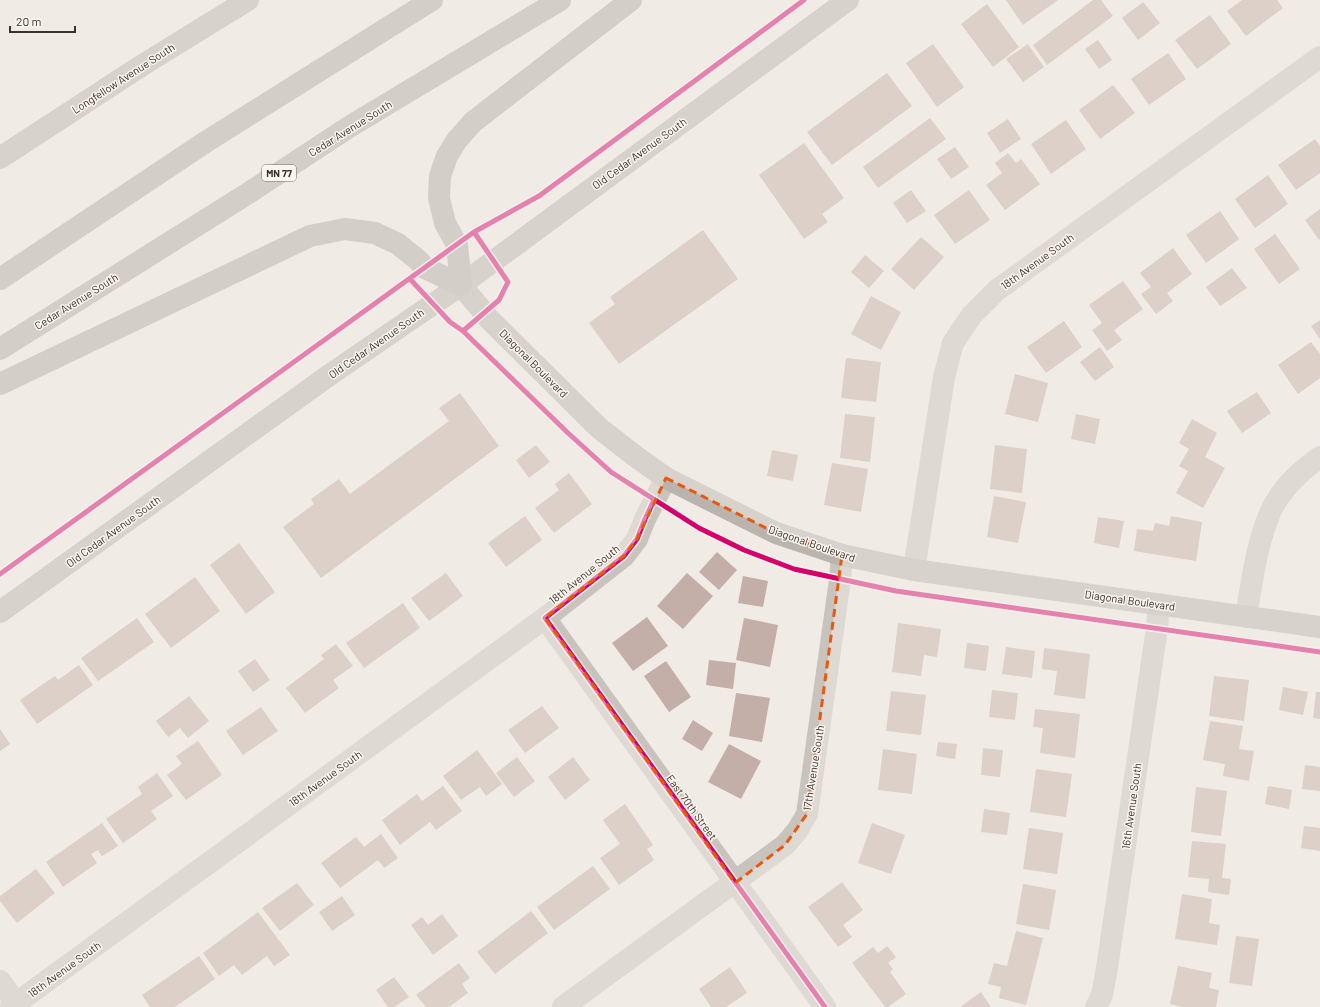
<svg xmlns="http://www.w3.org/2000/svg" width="1320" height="1007" viewBox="0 0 1320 1007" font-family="Barlow,sans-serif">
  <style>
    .building { fill: #c3afa7 }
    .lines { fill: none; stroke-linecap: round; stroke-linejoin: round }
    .street { stroke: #c9c3be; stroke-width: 22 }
    .secondary { stroke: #bab3ae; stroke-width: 22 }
    .highway { stroke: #afaaa4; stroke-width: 22 }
    .cycleway-casing { stroke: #fbf5ee; stroke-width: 8 }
    .cycleway { stroke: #d6006c; stroke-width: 5 }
    .marked { fill: none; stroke: #e8590c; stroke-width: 3; stroke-dasharray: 8 5; stroke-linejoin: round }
    .labels { text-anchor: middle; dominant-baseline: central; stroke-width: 3; stroke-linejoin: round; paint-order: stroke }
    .shield { fill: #fbf5ee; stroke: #756b66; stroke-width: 1 }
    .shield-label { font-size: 10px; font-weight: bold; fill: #3b302b }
    .street-label { font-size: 11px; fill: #3b302b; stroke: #fbf5ee }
  </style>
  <rect width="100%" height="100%" fill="#f0ebe5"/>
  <path class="building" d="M1006,0H1058L1023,25Z
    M1093,0H1101L1113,16L1047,65L1033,45Z
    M1242,0H1277L1283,8L1246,36L1227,11Z
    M1143,2L1160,23L1138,40L1122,18Z
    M987,4L1019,47L993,67L961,24Z
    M1210,15L1231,44L1197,69L1175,40Z
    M1098,40L1112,60L1099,69L1085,49Z
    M933,44L964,87L937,107L906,63Z
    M1028,44L1044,67L1023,82L1006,59Z
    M1168,53L1186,79L1149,105L1131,79Z
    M887,73L912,106L832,165L807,132Z
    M1113,85L1135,113L1100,139L1079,110Z
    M930,118L946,139L878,188L863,167Z
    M1008,119L1021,139L1000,153L987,133Z
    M1066,120L1086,149L1051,174L1031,144Z
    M1315,139L1320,146V173L1296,190L1278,165Z
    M804,143L844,198L822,214L828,222L804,239L759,175Z
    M955,147L969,167L951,179L937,159Z
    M1008,153L1016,163L1021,159L1040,184L1005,210L986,185L1002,173L995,163Z
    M1268,175L1288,204L1255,228L1235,199Z
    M911,190L926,211L907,223L893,203Z
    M969,190L990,220L955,244L934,215Z
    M1320,209V239L1319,240L1305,220Z
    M1220,211L1239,239L1206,263L1186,235Z
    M703,230L738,279L619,364L589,323L615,304L610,297Z
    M1275,234L1300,269L1279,284L1254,249Z
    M921,237L944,257L914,290L891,269Z
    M1173,248L1192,274L1167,293L1173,301L1156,314L1141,294L1151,287L1140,273Z
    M865,255L884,271L869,288L851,272Z
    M1232,268L1247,288L1220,306L1206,287Z
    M1123,281L1143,309L1114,330L1122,340L1107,351L1092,330L1102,323L1089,305Z
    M871,296L901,312L881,350L851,334Z
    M1320,320V339L1311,326Z
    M1064,321L1082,347L1046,373L1027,347Z
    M1311,342L1320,354V378L1298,394L1278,365Z
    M1100,347L1114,367L1095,381L1080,362Z
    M846,358L881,362L876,402L841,398Z
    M1015,374L1048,383L1038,422L1005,414Z
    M1257,392L1271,413L1242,433L1227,411Z
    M460,393L499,446L321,578L283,527L314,504L311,499L339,479L350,494L449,421L439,408Z
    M845,414L875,417L870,462L840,458Z
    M1076,414L1100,419L1095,444L1071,439Z
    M1192,419L1217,433L1205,457L1225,468L1203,508L1176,493L1188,471L1179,466L1189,449L1179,443Z
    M536,445L550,462L529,478L516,460Z
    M995,445L1027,449L1022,493L990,489Z
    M772,450L798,455L793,481L767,476Z
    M832,463L868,469L861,512L824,505Z
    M569,473L592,504L554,533L535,508L559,490L555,484Z
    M994,496L1026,502L1018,543L987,537Z
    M525,516L542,540L506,567L488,543Z
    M1171,516L1202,522L1196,561L1134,551L1137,529L1153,531L1155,523L1169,526Z
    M1098,517L1124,521L1119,548L1094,543Z
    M239,543L275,592L246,614L210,565Z
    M717,552L737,570L719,590L699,572Z
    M446,573L463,596L429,621L411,598Z
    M687,573L713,596L683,629L657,606Z
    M743,576L768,581L763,607L738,603Z
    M195,577L220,611L171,648L145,614Z
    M403,603L420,628L364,668L346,643Z
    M647,617L668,646L633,671L612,643Z
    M137,618L154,642L98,681L81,658Z
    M744,618L778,625L770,667L736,660Z
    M898,623L941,629L937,657L924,655L921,676L892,672Z
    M967,643L989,646L986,671L964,668Z
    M336,644L353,666L333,680L339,688L305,713L286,688L324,659L321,655Z
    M1006,647L1035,651L1032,678L1002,674Z
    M1044,648L1090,654L1085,699L1054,695L1057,671L1042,669Z
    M255,659L270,680L253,692L238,671Z
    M709,660L736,663L733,689L706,685Z
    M666,661L691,697L669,712L644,676Z
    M79,665L93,685L37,724L20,700L55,676L58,680Z
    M1214,676L1249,680L1244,721L1209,716Z
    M1283,687L1308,692L1303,715L1279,710Z
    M992,690L1018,693L1015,720L989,717Z
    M891,691L926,695L921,735L886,731Z
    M1316,692H1320V719L1313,718Z
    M736,693L770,698L762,742L729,736Z
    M189,696L209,721L188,738L180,728L168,737L156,721Z
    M542,706L559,728L525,753L508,730Z
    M261,707L278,731L243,755L226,731Z
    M1035,709L1080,714L1075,758L1040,753L1043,728L1033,727Z
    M693,720L713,733L702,751L682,739Z
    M1210,721L1243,726L1239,749L1254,751L1249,781L1223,776L1225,764L1203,760Z
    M0,729L10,744L0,751Z
    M198,741L222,775L186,800L167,775L182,764L176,756Z
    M938,742L957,744L955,759L936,756Z
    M729,744L761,761L741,799L708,782Z
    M983,748L1003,750L1000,777L981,775Z
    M883,749L917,754L912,794L878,790Z
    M477,750L502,784L486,796L480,787L461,800L443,776Z
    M517,757L535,781L514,797L496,773Z
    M573,757L590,780L565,800L548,777Z
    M1305,765L1320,767V791L1302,789Z
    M1036,769L1072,774L1066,817L1030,812Z
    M157,773L173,796L151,811L157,819L123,843L106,819L142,794L138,787Z
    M443,786L462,811L436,830L430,822L400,845L382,820L417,794L422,801Z
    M1268,786L1292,790L1289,809L1265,804Z
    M1196,787L1227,791L1221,836L1191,832Z
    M625,804L653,845L647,849L654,860L619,885L600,858L620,844L603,820Z
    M984,809L1010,813L1007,835L981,832Z
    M102,823L118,846L102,856L98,850L91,854L97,863L63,887L46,862Z
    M872,823L905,835L891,874L858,863Z
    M1304,826L1320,828V851L1301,848Z
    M1029,828L1063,833L1057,874L1023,869Z
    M381,834L398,858L384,868L378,860L340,888L321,863L356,837L364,847Z
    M1192,841L1226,844L1222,878L1231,879L1229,895L1208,892L1209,879L1188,877Z
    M593,866L610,889L554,930L537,907Z
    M36,869L55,893L17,923L0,901V896Z
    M842,882L863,910L843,925L852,937L838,947L808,907Z
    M297,883L314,905L280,931L262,908Z
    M1023,884L1056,890L1049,930L1016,924Z
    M1182,894L1212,899L1209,923L1220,925L1217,945L1175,939Z
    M342,896L355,915L332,931L319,912Z
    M531,911L548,933L495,974L477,952Z
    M258,912L290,955L274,966L267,956L242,975L234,965L219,976L203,953Z
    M442,914L458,936L433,955L411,925L422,917L428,925Z
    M1016,931L1043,938L1026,1005L999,998L1001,987L988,984L994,963L1007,966Z
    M1236,936L1259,939L1252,986L1229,983Z
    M887,946L896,957L888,963L893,969L890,972L906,994L888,1007H885L852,963L873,947L878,953Z
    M199,956L215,979L175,1007H150L142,995Z
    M459,963L470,978L462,984L468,993L449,1007H426L416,995Z
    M1178,966L1212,973L1209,988L1219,990L1216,1007H1182L1170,1004Z
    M730,967L747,993L726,1007H711L699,989Z
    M394,977L409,997L394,1007H388L376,990Z
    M981,992L991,1007H960Z"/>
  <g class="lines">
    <path class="street" d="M914,570L944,377L953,343L972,315L997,290L1320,57
      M1246,617C1252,582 1256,546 1270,513C1279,491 1301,470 1320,457
      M545,618L825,1007
      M0,981L19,1007
      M11,1007L545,618L624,556L637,539L645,519L666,478
      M563,1007L785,845L797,831L807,814L840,580L842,555
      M1096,1007L1102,995L1107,968L1157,628L1159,604"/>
    <path class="secondary" d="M0,158L141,66L248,0
      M461,285L489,319L599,428L635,456L666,478L776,533L842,555L914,570L1320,627
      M0,612L328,376L461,285L848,0"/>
    <path class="highway" d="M0,279L204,143L432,0
      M0,349L247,194L349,127L560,0
      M0,384L310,236L345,229L375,233L398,244L418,260L425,268L461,285L457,245L445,223L439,198L440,176L447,156L457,140L473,122L631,0"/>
    <defs>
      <path id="cycleway" d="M410,279L450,322L463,331L568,433L611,472L699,528L744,550L794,569L896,591L1320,652
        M463,331L499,300L508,282L474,232
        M654,500L645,519L637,539L624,556L545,618L825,1007
        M0,574L474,232L539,196L804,0"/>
    </defs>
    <use href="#cycleway" class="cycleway-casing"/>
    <use href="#cycleway" class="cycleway"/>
  </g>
  <path d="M0 0H1320V1007H0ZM666,478L776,533L842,555L807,814L785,845L735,883L545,618L624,556L637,539Z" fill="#f0ebe5" fill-opacity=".55" fill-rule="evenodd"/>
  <path class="marked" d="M666,478L776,533L842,555L807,814L785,845L735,883L545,618L624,556L637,539Z"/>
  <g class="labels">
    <rect class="shield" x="262" y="165" width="34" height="16" rx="3"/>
    <g class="shield-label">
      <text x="279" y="173">MN 77</text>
    </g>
    <g class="street-label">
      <text transform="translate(123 78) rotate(-33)">Longfellow Avenue South</text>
      <text transform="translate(350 128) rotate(-32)">Cedar Avenue South</text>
      <text transform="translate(639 153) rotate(-36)">Old Cedar Avenue South</text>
      <text transform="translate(1037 261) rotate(-36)">18th Avenue South</text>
      <text transform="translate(76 301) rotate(-32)">Cedar Avenue South</text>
      <text transform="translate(376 343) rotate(-35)">Old Cedar Avenue South</text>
      <text transform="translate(534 363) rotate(45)">Diagonal Boulevard</text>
      <text transform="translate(113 531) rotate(-36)">Old Cedar Avenue South</text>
      <text transform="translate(812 543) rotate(19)">Diagonal Boulevard</text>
      <text transform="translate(584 574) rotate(-39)">18th Avenue South</text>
      <text transform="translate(1130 600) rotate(8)">Diagonal Boulevard</text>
      <text transform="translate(813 768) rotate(-81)">17th Avenue South</text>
      <text transform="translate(325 778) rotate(-36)">18th Avenue South</text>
      <text transform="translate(1131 806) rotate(-82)">16th Avenue South</text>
      <text transform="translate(692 807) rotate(54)">East 70th Street</text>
      <text transform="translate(64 969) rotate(-36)">18th Avenue South</text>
    </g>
  </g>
  <path d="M10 26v6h65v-6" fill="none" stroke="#3b302b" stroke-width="2"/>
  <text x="16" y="26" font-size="12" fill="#3b302b" stroke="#fbf5ee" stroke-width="3" paint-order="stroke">20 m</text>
</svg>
